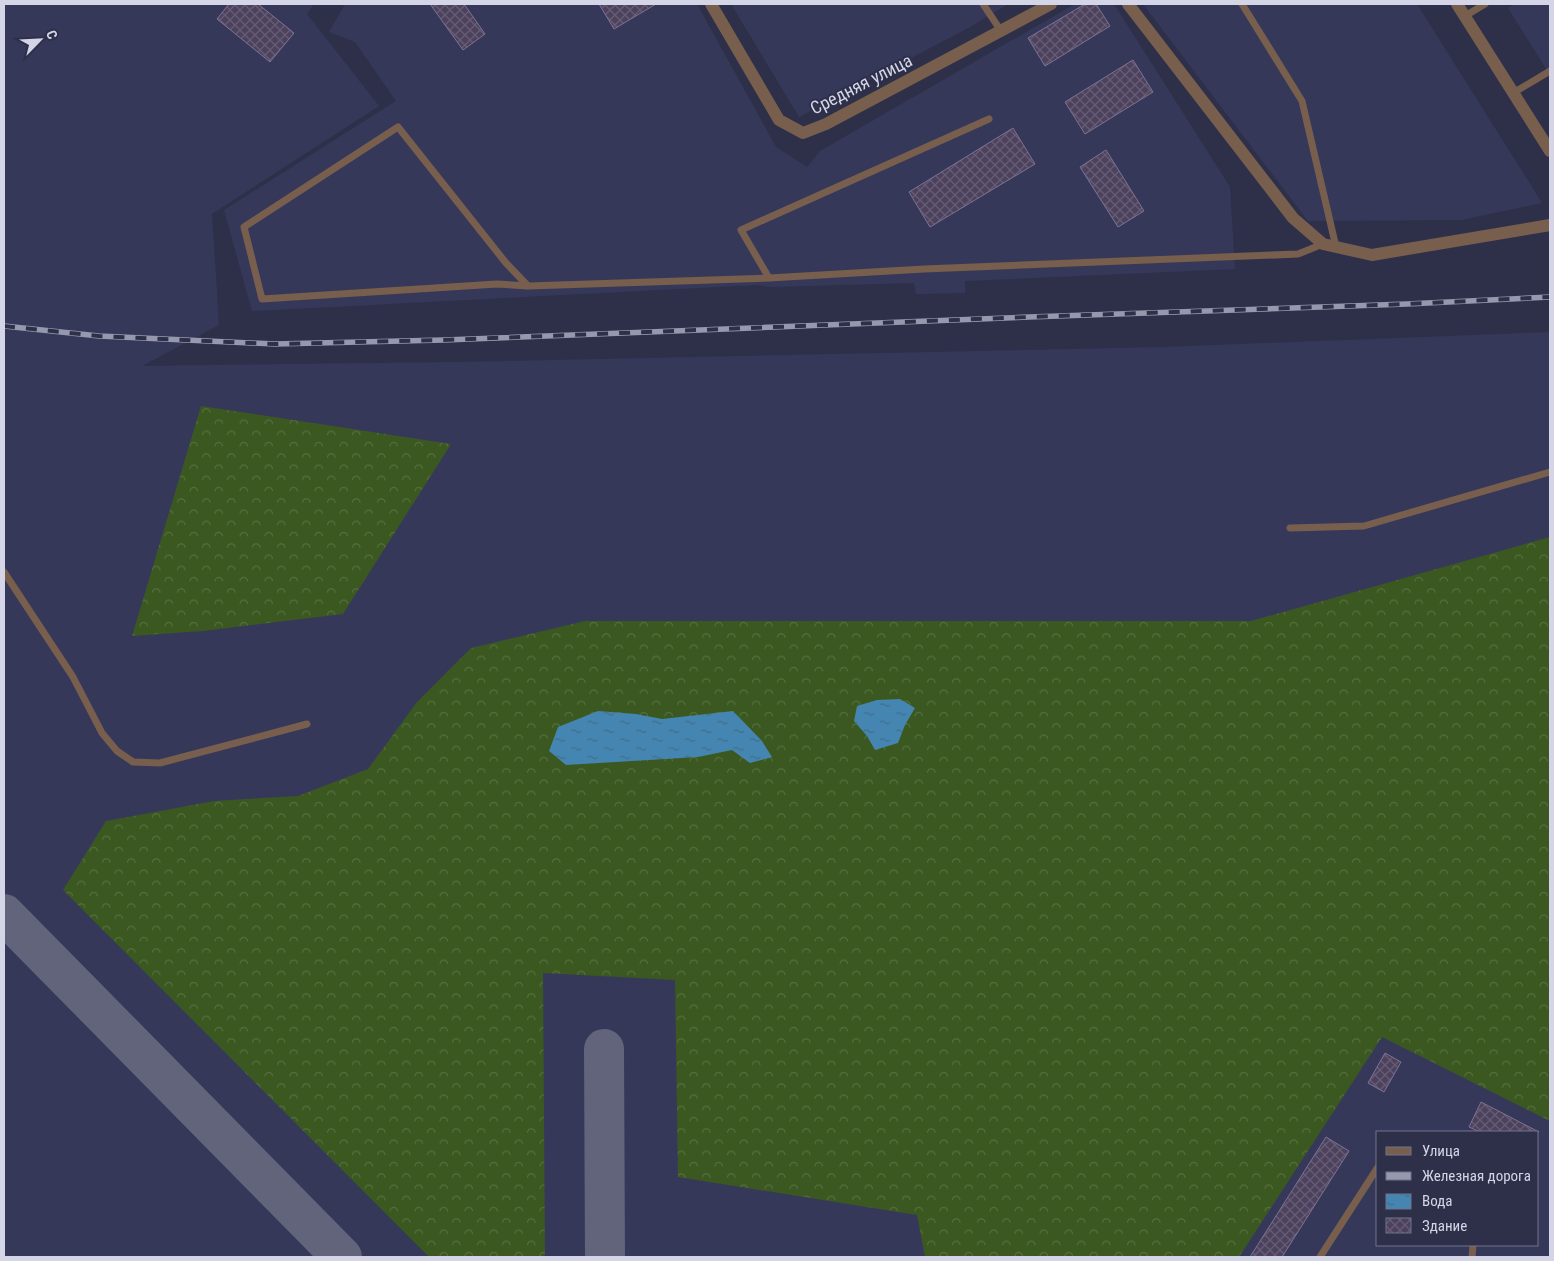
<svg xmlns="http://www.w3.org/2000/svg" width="1554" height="1261" viewBox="0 0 1554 1261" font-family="'Roboto Condensed',sans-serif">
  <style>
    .built { fill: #36385a; fill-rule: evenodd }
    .forest { fill: url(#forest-crowns) }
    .water { fill: url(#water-ripples) }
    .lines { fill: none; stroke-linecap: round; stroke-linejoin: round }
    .taxiway { stroke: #62647c; stroke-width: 40 }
    .building { fill: url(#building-cross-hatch); stroke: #7e7291 }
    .service { stroke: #785e4d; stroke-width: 7 }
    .minor { stroke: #785e4d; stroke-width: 12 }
    .tertiary { stroke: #785e4d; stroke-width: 12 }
    .rail-casing { stroke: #9698ad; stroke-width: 5.5 }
    .rail { stroke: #2e304a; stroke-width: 4; stroke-dasharray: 11; stroke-linecap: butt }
    .labels { text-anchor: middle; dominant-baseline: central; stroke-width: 4; stroke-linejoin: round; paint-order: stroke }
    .street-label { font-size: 18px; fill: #d4d6e7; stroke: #2e304a }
  </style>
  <defs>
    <pattern id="forest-crowns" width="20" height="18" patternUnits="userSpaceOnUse" patternTransform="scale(1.25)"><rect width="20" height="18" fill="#3a581f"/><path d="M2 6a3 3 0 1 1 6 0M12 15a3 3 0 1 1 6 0" fill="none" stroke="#566f40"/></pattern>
    <pattern id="water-ripples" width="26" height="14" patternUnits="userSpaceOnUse" patternTransform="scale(1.25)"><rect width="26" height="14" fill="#4485b1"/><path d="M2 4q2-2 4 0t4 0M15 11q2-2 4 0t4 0" fill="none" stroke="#436d8b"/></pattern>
    <pattern id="building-cross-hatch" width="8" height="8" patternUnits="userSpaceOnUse" patternTransform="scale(1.25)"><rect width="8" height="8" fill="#4d425e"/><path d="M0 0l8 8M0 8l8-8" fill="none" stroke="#665d75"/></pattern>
  </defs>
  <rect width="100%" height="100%" fill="#2e304a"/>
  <path class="built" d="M4,4H314L307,14L379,106L212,214L219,325L142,366L461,362L1165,347L1550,332V1257H4ZM1378,1132H1538V1245H1378Z
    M345,4H697L776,147L807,167L820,151L1075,4H1114L1230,187L1235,269L965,281V293L916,294L914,283L771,287L756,285L252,311L224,210L396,101L355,42L329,32Z
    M731,4H1008L970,27L799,117Z
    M1143,4H1417L1542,203L1461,220L1308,221Z
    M1514,4H1550V75L1508,8Z"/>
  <path class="forest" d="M201,406L451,444L343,614L203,631L132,636Z
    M1550,537V1121L1382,1037L1239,1257H925L917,1215L678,1177L675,980L543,973L545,1257H429L63,890L106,821L214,801L298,796L368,769L417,702L471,648L585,621H1251Z"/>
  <path class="water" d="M900,699L915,708L905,725L898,743L875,750L867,736L854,721L857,706L877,700Z
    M598,711L636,714L662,719L733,711L762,741L772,757L750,763L732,750L698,757L566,765L549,751L558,727Z"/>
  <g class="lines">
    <path class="taxiway" d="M4,914L342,1257
      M604,1049L605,1257"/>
  </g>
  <path class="building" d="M229,4H258L294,33L270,62L217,19Z
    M430,4H464L485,34L463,50Z
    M599,4H656L614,29Z
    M1085,4H1096L1110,26L1045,66L1028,38Z
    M1133,60L1153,92L1085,134L1065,102Z
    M1013,128L1035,164L930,227L909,192Z
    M1106,150L1144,211L1118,227L1080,167Z
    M1385,1053L1401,1062L1384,1092L1368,1083Z
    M1481,1102L1539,1132H1480L1469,1127Z
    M1326,1137L1349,1151L1282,1257H1250Z"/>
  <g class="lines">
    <path class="service" d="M983,4L1001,31
      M1242,4L1302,101L1336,247
      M1465,16L1485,4
      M1513,93L1550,71
      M989,119L741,230L769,278L924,269L1298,254L1323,244
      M528,286L506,263L398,127L244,227L262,299L497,284L528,286L769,278
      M1290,528L1364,526L1550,472
      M4,572L73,677L102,733L117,751L133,762L160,763L307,724
      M1320,1257L1378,1167
      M1472,1257L1473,1245"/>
    <path class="minor" d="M711,4L779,120L803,133L826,124L1051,4
      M1128,4L1293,218L1323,244L1372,255L1550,225"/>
    <path class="tertiary" d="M1457,4L1550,151"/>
    <defs>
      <path id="rail" d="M4,326L99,336L275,344L444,340L1029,317L1407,304L1550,297"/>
    </defs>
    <use href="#rail" class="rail-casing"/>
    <use href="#rail" class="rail"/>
  </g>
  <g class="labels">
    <g class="street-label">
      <text transform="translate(861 84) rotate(-27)">Средняя улица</text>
    </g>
  </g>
  <rect width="1554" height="1261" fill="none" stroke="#d4d6e7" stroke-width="10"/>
  <rect x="1376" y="1131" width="162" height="115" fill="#2e304a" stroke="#707289"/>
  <rect x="1386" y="1147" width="25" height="8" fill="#785e4d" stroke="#707289"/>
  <text x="1422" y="1156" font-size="15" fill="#d4d6e7">Улица</text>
  <rect x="1386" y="1172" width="25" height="8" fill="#9698ad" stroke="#707289"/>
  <text x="1422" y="1181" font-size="15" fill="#d4d6e7">Железная дорога</text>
  <rect x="1386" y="1194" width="25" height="15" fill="url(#water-ripples)" stroke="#707289"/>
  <text x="1422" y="1206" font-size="15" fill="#d4d6e7">Вода</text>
  <rect x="1386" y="1218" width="25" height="15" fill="url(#building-cross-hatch)" stroke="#707289"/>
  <text x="1422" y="1231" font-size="15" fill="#d4d6e7">Здание</text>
  <g transform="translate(40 40) rotate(66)" stroke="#2e304a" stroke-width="4" paint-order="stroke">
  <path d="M0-4L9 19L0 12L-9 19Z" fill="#d4d6e7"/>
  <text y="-8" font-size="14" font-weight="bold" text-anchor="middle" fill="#d4d6e7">С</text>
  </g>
</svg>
